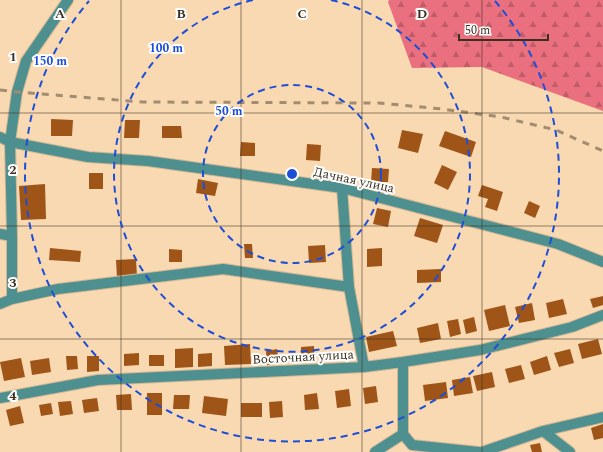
<svg xmlns="http://www.w3.org/2000/svg" width="603" height="452" viewBox="0 0 603 452" font-family="Spectral,serif">
  <style>
    .forest { fill: url(#forest-firs) }
    .building { fill: #9f5418 }
    .lines { fill: none; stroke-linecap: round; stroke-linejoin: round }
    .minor-casing { stroke: #d2b794; stroke-width: 12 }
    .minor { stroke: #4e908f; stroke-width: 10 }
    .rail { stroke: #a38c6f; stroke-width: 3; stroke-dasharray: 7 7; stroke-linecap: butt }
    .grid { fill: none; stroke: #3b2f1f; stroke-width: 1; stroke-opacity: 0.55 }
    .ring { fill: none; stroke: #1d4ed8; stroke-width: 2; stroke-dasharray: 7 5 }
    .labels { text-anchor: middle; dominant-baseline: central; stroke-width: 4; stroke-linejoin: round; paint-order: stroke }
    .street-label { font-size: 13px; fill: #3b2f1f; stroke: #fff }
    .grid-label { font-size: 13px; text-anchor: middle; font-weight: bold; fill: #3b2f1f; stroke: #fff; stroke-width: 4; stroke-linejoin: round; paint-order: stroke }
    .centre { fill: #1d4ed8; stroke: #fff; stroke-width: 2 }
    .ring-label { font-size: 12px; text-anchor: middle; font-weight: bold; fill: #1d4ed8; stroke: #fff; stroke-width: 4; stroke-linejoin: round; paint-order: stroke }
  </style>
  <defs>
    <pattern id="forest-firs" width="22" height="20" patternUnits="userSpaceOnUse"><rect width="22" height="20" fill="#ea7080"/><path d="M5 1l3.5 6h-7zM16 11l3.5 6h-7z" fill="#bf5c68"/></pattern>
  </defs>
  <rect width="100%" height="100%" fill="#f8d9b1"/>
  <path class="forest" d="M389,0H603V111L482,67L412,68L388,2Z"/>
  <path class="building" d="M51,119L73,120L72,136H51Z
    M125,120H140L139,138H124Z
    M162,126H181L182,138H162Z
    M402,130L423,134L418,153L398,148Z
    M445,131L476,142L471,157L439,146Z
    M241,142L255,143V156H240Z
    M307,144L321,145L320,161L306,160Z
    M442,165L457,172L448,190L434,183Z
    M372,168L389,169L388,182H371Z
    M89,173H103V189H89Z
    M198,179L218,183L215,196L196,193Z
    M45,184L46,219L21,220L19,186Z
    M482,185L503,192L497,211L485,207L488,199L478,196Z
    M529,201L540,206L535,218L524,213Z
    M377,208L391,211L388,227L373,224Z
    M420,218L443,225L437,243L414,236Z
    M244,244H252L253,258H245Z
    M325,245L326,262L309,263L308,246Z
    M50,248L81,251L80,262L49,260Z
    M382,248V266L367,267V249Z
    M169,249L182,250V262H169Z
    M136,259L137,277L117,278L116,260Z
    M441,269V282L417,283V270Z
    M603,296V305L593,308L590,299Z
    M563,299L567,314L549,318L546,303Z
    M532,303L535,320L519,323L515,307Z
    M505,305L510,326L489,331L484,310Z
    M474,317L477,331L466,334L463,320Z
    M458,319L461,334L450,337L447,321Z
    M438,323L441,339L420,343L417,328Z
    M393,331L397,346L369,352L366,337Z
    M598,339L602,354L582,359L578,344Z
    M250,344L251,364L225,365L224,346Z
    M314,346L315,360L301,361V347Z
    M193,348V367L175,368V349Z
    M277,349L279,363L267,365L266,351Z
    M570,349L574,363L559,367L554,353Z
    M139,353V365L124,366V354Z
    M212,353V366L198,367V354Z
    M149,355H164V366H149Z
    M66,356H77L78,369L67,370Z
    M87,356H99V371L87,372Z
    M547,356L551,370L534,375L530,362Z
    M21,358L25,377L4,381L0,362Z
    M49,358L51,372L32,375L30,361Z
    M521,365L525,379L509,383L505,369Z
    M492,372L495,387L477,391L473,376Z
    M470,377L473,393L454,396L452,380Z
    M446,382L448,398L425,401L423,385Z
    M376,386L378,402L365,404L363,388Z
    M349,389L351,406L337,408L335,391Z
    M147,393H162V415H147Z
    M317,393L319,409L305,410L304,395Z
    M131,394L132,410H117L116,395Z
    M174,395H190L189,409H173Z
    M204,396L228,399L226,416L202,413Z
    M97,398L99,411L84,413L82,400Z
    M71,401L73,414L60,416L58,402Z
    M282,401L283,417L270,418L269,402Z
    M51,403L53,414L41,416L39,405Z
    M241,403H262V417H241Z
    M20,406L24,423L10,426L6,410Z
    M603,424V438L594,440L591,428Z
    M540,443L542,452H532L530,445Z"/>
  <g class="lines">
    <defs>
      <path id="minor" d="M0,137L10,142L88,157L148,161L342,188L558,244L603,262
        M342,188L349,287L364,367
        M0,234L12,236
        M12,299V236L10,142L17,92L26,61L68,0
        M0,304L12,299L58,289L223,269L349,287
        M403,362V434L412,445L479,452
        M0,398L98,380L364,367L403,362L480,350L572,327L603,315
        M543,431L570,452
        M375,452L403,434
        M482,452L543,431L603,417"/>
    </defs>
    <use href="#minor" class="minor-casing"/>
    <use href="#minor" class="minor"/>
    <path class="rail" d="M0,90L17,92L142,102L379,103L442,109L501,117L556,130L603,151"/>
  </g>
  <path class="grid" d="M121,0V452M241,0V452M362,0V452M482,0V452M0,113H603M0,226H603M0,339H603"/>
  <g class="ring">
    <circle cx="292" cy="174" r="89"/>
    <path d="M331 0A178 178 0 1 1 253 0"/>
    <path d="M495 1A267 267 0 1 1 89 1"/>
  </g>
  <g class="labels">
    <g class="street-label">
      <text transform="translate(354 180) rotate(12)">Дачная улица</text>
      <text transform="translate(303 357) rotate(-3)">Восточная улица</text>
    </g>
  </g>
  <g class="grid-label">
    <text x="60" y="18">A</text>
    <text x="181" y="18">B</text>
    <text x="302" y="18">C</text>
    <text x="422" y="18">D</text>
    <text x="13" y="61">1</text>
    <text x="13" y="174">2</text>
    <text x="13" y="287">3</text>
    <text x="13" y="400">4</text>
  </g>
  <circle cx="292" cy="174" r="6" class="centre"/>
  <g class="ring-label">
    <text x="166" y="52">100 m</text>
    <text x="50" y="65">150 m</text>
    <text x="229" y="115">50 m</text>
  </g>
  <path d="M459 34v6h89v-6" fill="none" stroke="#3b2f1f" stroke-width="2"/>
  <text x="465" y="34" font-size="12" fill="#3b2f1f" stroke="#ffffff" stroke-width="3" paint-order="stroke">50 m</text>
</svg>
